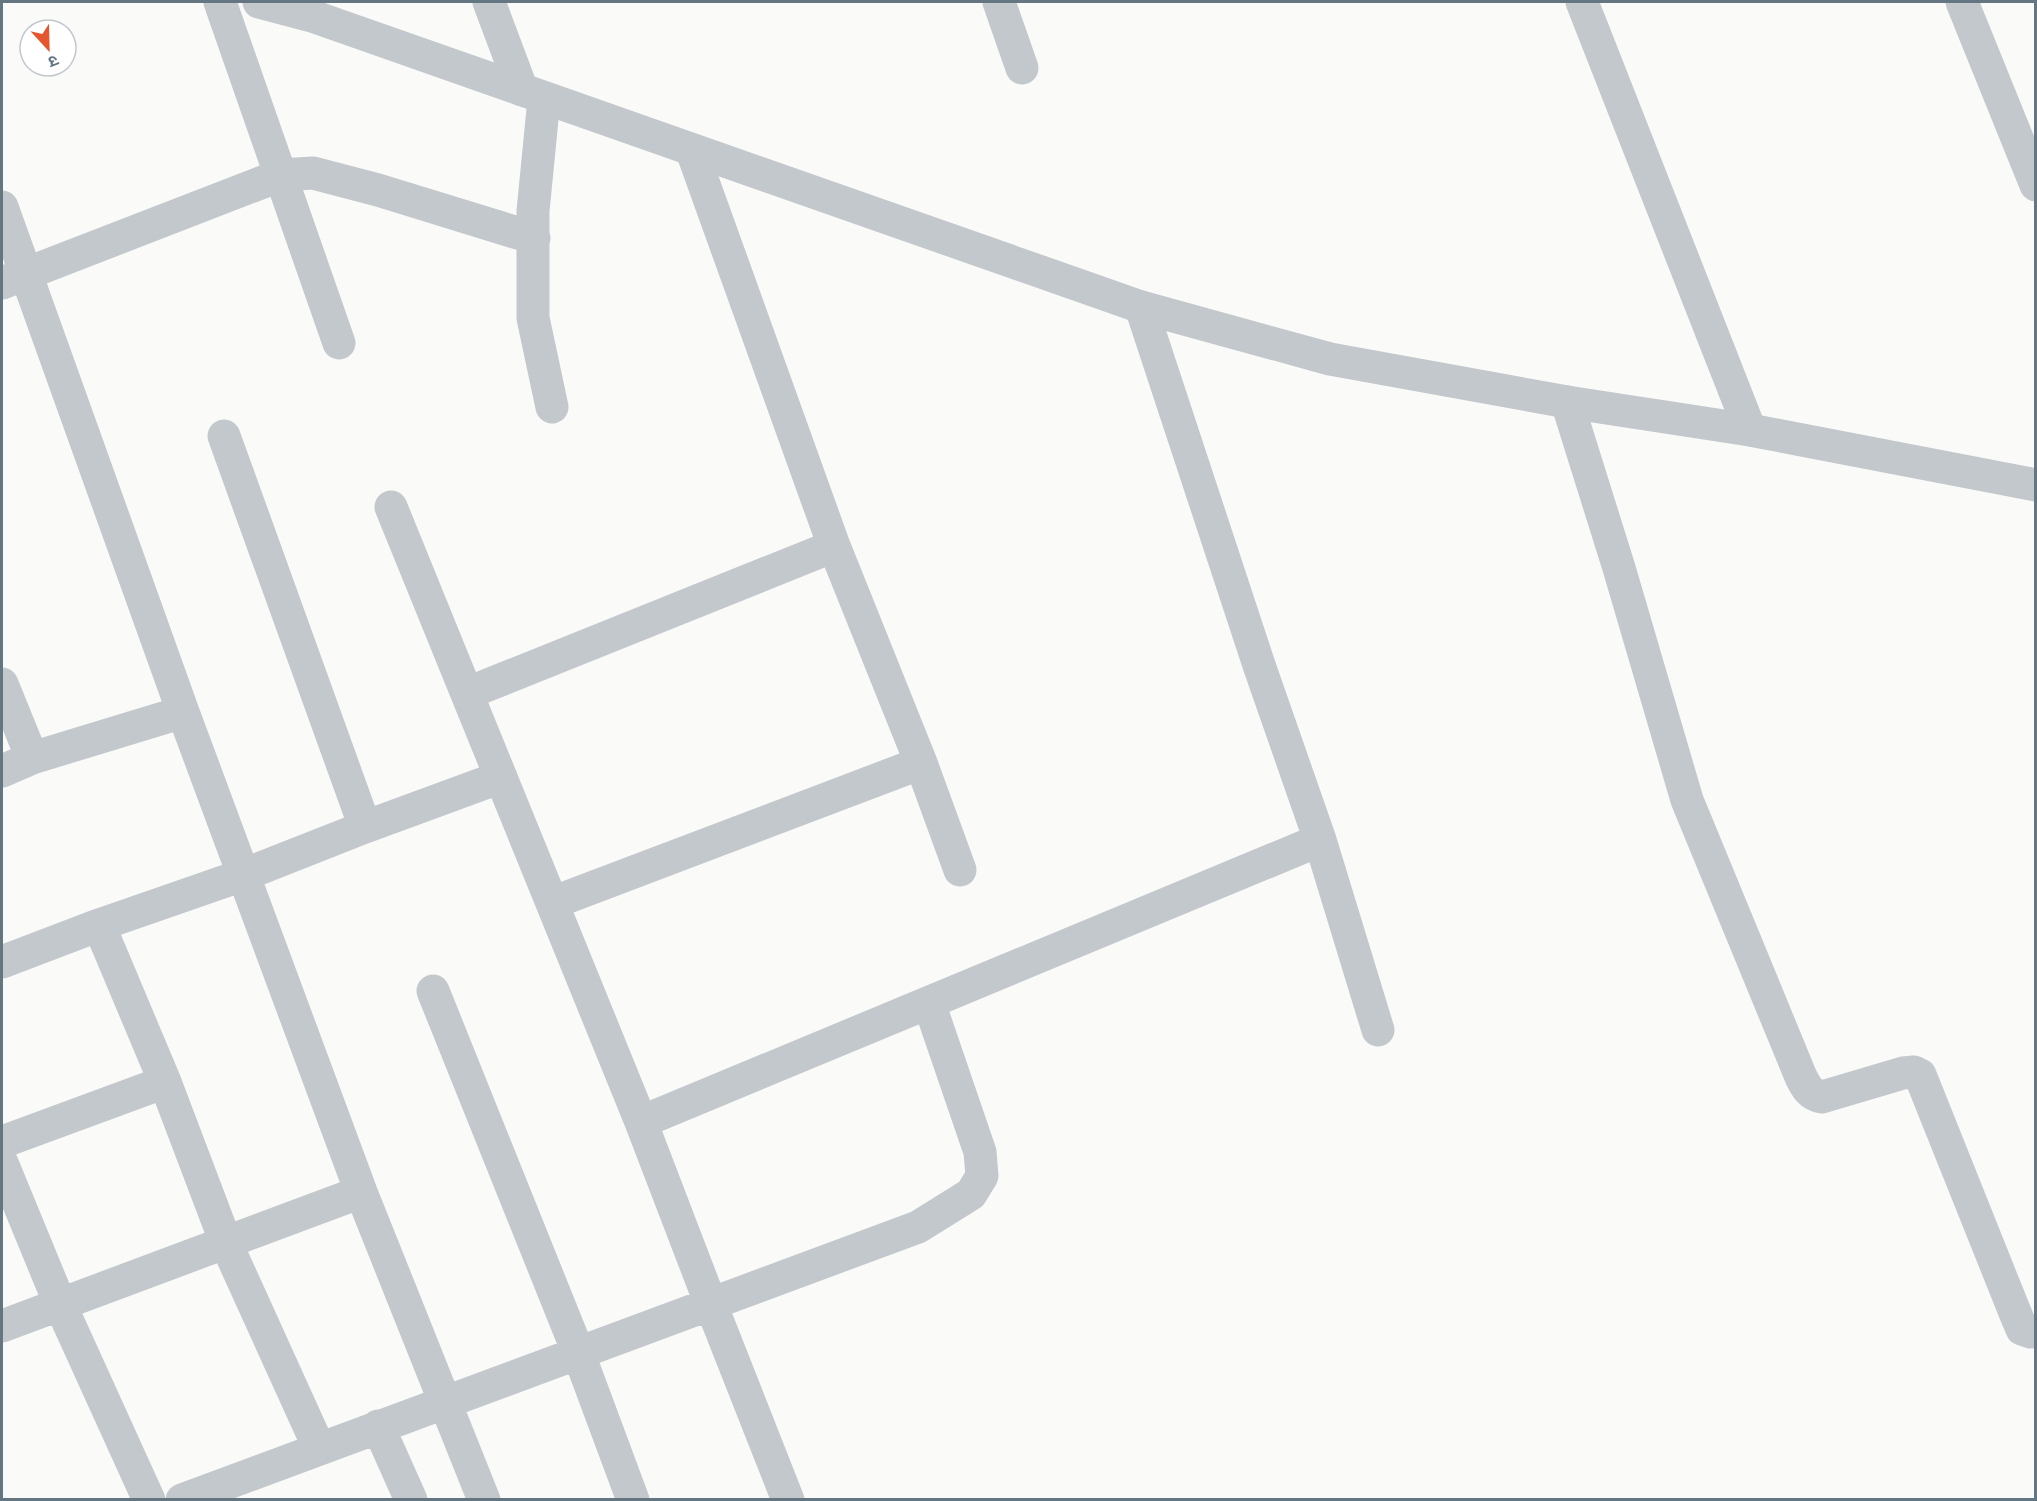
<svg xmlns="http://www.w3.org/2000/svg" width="2037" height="1501" viewBox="0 0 2037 1501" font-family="'Work Sans','Noto Sans Devanagari',sans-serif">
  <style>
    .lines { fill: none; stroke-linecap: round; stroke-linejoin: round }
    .minor { stroke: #c3c8cc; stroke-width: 33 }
    .tertiary { stroke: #c3c8cc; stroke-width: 33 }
  </style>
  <rect width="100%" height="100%" fill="#fafaf8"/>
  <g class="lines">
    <path class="minor" d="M220,2L339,343
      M489,2L522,90
      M999,2L1022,68
      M1582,2L1750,430
      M1962,2L2036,185
      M544,99L533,211V318L552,407
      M692,151L834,546L921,763L960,870
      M2,207L183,712L361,1192L484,1500
      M2,283L281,175L313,173L378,190L534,238
      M1141,307L1260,668L1320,840L1378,1030
      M1567,402L1619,568L1687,800L1801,1077C1806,1087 1810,1095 1822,1097L1903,1073L1914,1072L1920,1075L2014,1310L2022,1329L2031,1332L2036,1331
      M224,436L365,827
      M391,507L641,1122L710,1302L788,1500
      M2,684L32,758
      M468,693L834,546
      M2,771L32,758L183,712
      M552,903L921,763
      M99,925L165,1082L226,1243L319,1448
      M2,962L99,925L243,875L365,827L501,777
      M433,991L578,1352L633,1500
      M641,1122L1320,840
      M2,1142L165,1082
      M2,1163L60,1304L149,1500
      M2,1326L361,1192
      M378,1426L411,1500
      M182,1500L918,1227L971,1194L982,1176L980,1152L929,1003"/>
    <path class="tertiary" d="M259,2L312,16L1141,307L1330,359L1567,402L1750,430L2036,485"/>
  </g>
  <rect width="2037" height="1501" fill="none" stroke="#657683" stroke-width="6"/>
  <g transform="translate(48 48) rotate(158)"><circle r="28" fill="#ffffff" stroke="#c1c8cd" stroke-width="1.5"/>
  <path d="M0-4.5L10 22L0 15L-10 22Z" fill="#e4572e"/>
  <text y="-9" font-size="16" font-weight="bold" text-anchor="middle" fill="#657683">उ</text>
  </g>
</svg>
